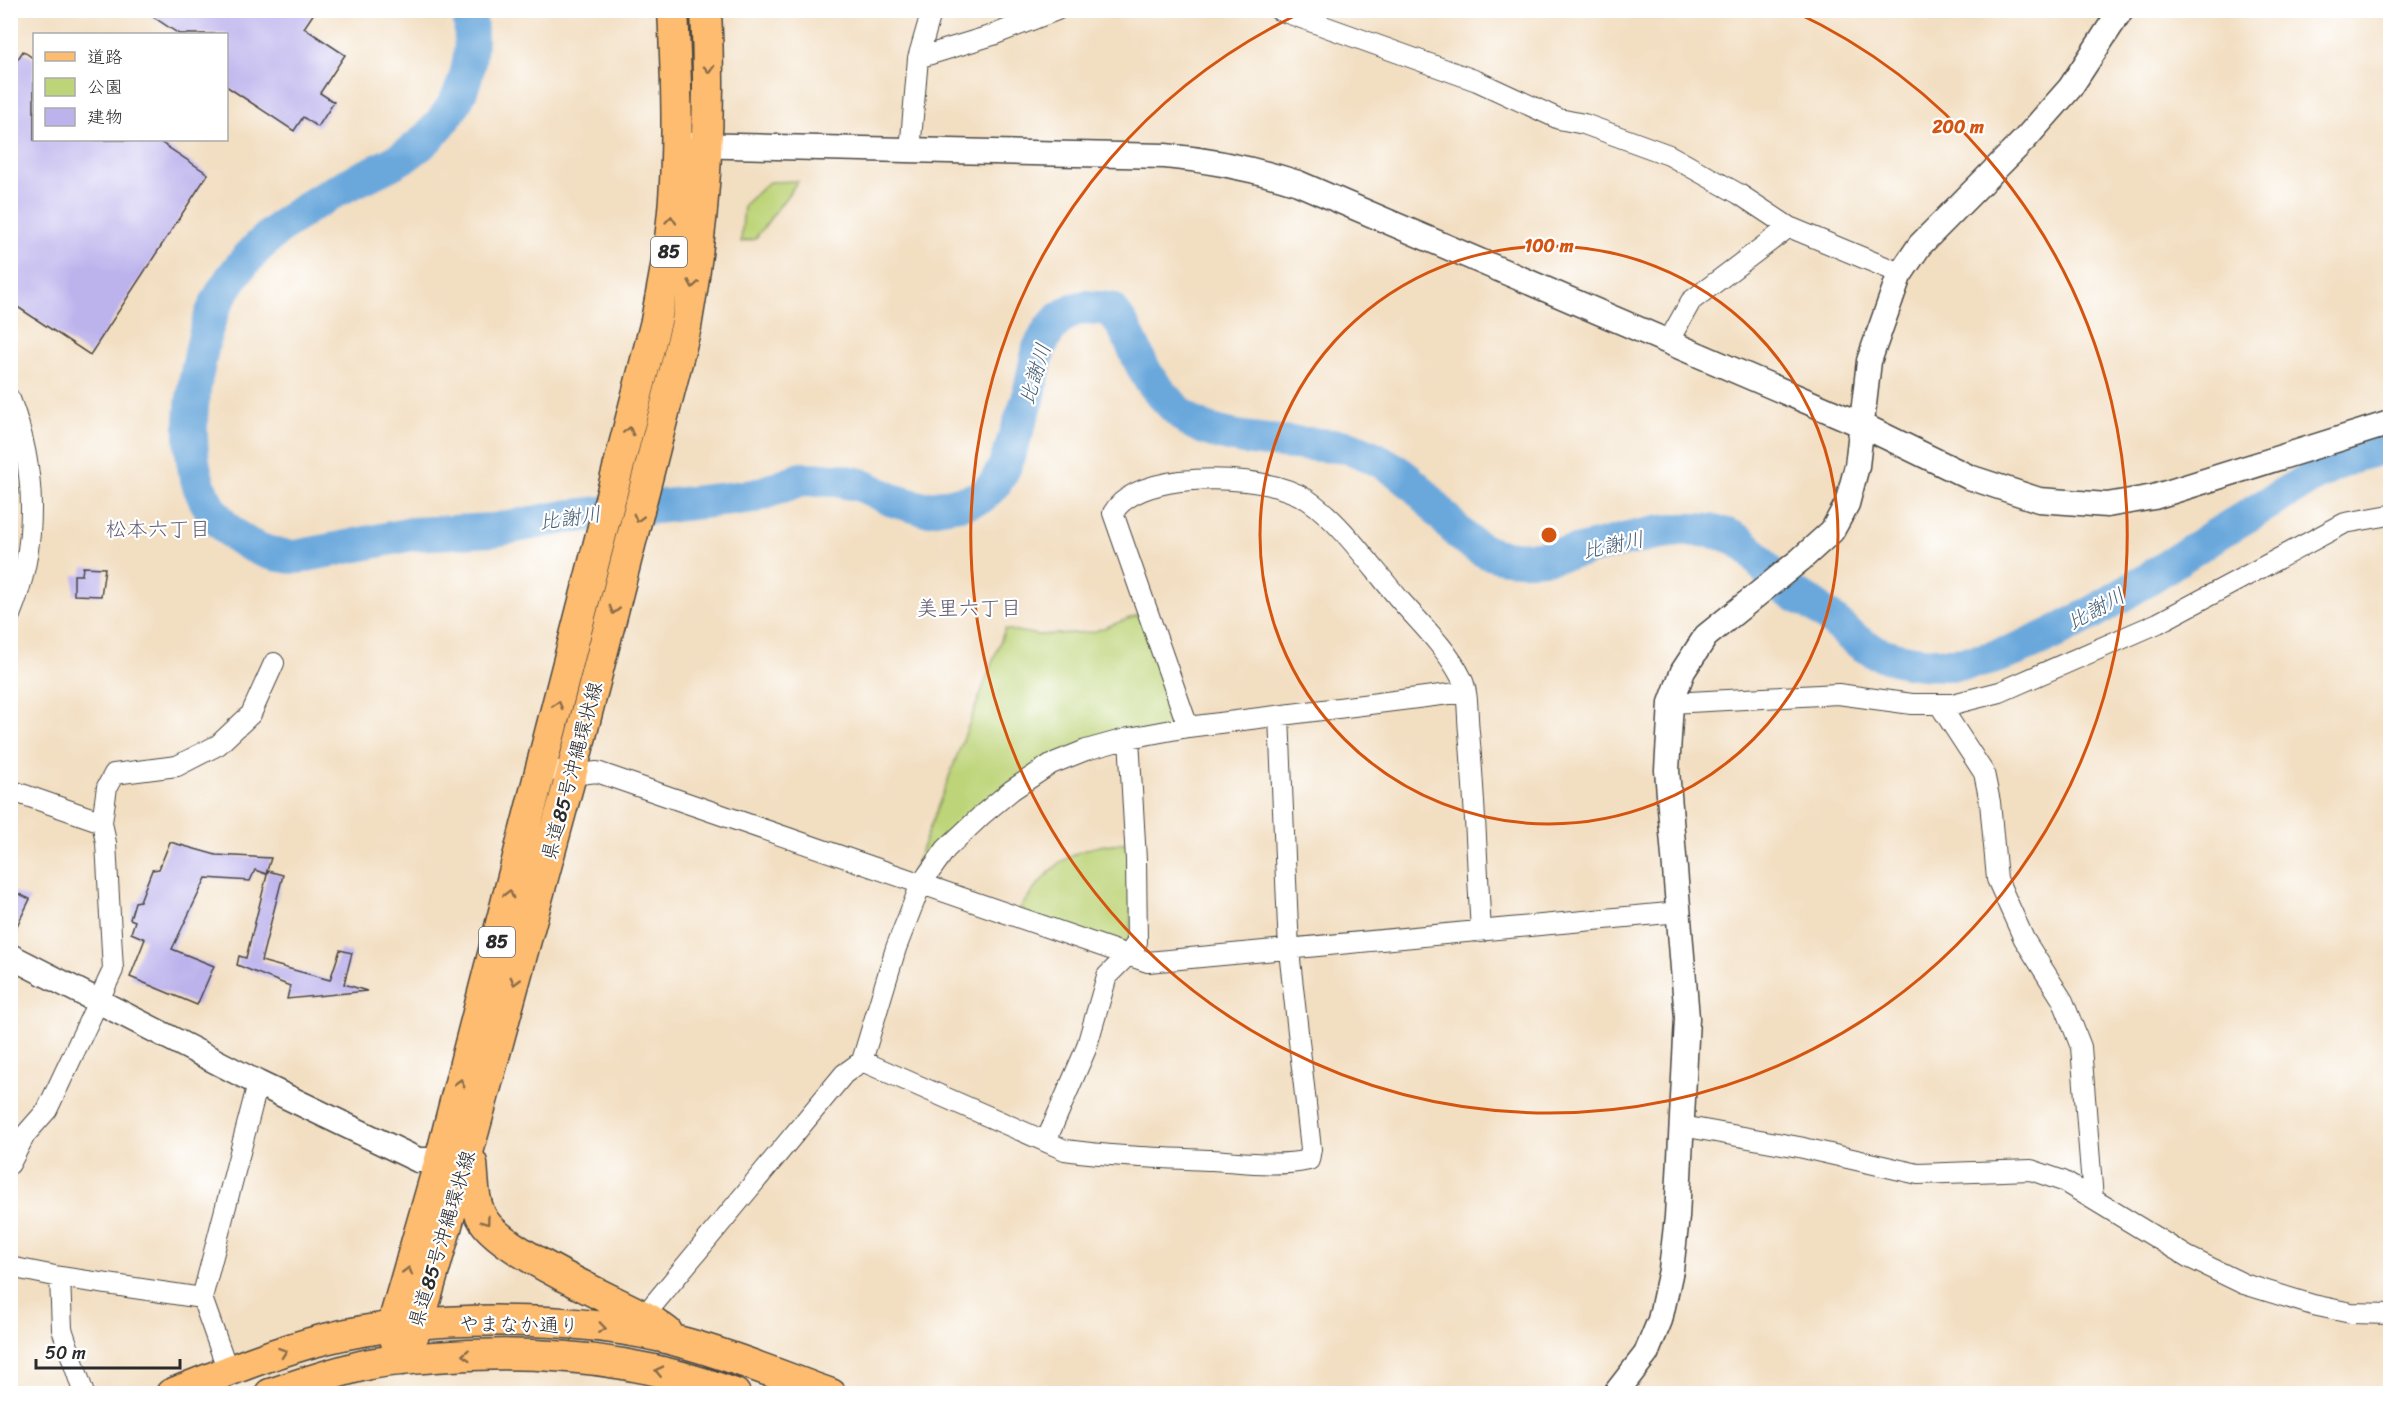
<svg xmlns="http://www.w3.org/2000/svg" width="2401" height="1404" viewBox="0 0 2401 1404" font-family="Sriracha,'Klee One',sans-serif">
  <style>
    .green { fill: #bdd478; stroke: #748052; stroke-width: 1.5 }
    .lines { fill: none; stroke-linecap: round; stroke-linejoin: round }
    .river { stroke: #6ba8dc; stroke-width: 34 }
    .building { fill: #bcb2ec }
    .minor-casing { stroke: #494642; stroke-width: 22 }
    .tertiary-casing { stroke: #494642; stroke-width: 27 }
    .primary-casing { stroke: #494642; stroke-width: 33 }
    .minor { stroke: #fff; stroke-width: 20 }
    .tertiary { stroke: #fff; stroke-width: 24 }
    .primary { stroke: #fdbc6f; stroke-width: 30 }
    .oneway { stroke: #8a6c4a }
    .ring { fill: none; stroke: #d5540f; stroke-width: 3 }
    .labels { text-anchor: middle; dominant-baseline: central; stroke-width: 4.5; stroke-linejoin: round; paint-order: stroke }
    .shield { fill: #fff; stroke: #6b6b6b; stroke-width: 1.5 }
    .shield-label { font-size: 18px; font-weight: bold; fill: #2b2b2b }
    .street-label { font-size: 20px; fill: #2b2b2b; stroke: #fff }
    .water-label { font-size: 21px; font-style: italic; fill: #455d72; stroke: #fff }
    .neighbourhood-label { font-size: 21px; fill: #5e5a6f; stroke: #fff }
    .centre { fill: #d5540f; stroke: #fff; stroke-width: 3 }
    .ring-label { font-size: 18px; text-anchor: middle; font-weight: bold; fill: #d5540f; stroke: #fff; stroke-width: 4.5; stroke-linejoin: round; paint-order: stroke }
  </style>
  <rect width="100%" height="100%" fill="#fff"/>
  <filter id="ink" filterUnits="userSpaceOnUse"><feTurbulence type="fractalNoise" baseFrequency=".0167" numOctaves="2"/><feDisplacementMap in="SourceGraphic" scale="12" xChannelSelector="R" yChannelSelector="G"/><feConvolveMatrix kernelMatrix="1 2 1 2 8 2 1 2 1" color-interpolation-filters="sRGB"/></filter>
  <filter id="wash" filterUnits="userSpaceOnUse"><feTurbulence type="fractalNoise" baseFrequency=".008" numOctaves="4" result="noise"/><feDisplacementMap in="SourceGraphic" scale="24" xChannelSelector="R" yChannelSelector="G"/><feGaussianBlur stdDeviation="1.35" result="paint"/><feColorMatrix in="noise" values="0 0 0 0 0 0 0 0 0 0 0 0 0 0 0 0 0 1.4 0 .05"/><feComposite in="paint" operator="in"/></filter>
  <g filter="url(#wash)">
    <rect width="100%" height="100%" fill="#f2dec1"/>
    <path class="green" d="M798,181L755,239L741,242L744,205L769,182Z
      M1146,612L1188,727L1051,764L910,880L1005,629L1038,635L1093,632Z
      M1135,842L1129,954L1015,915C1053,863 1068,845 1135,842Z"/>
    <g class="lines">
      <path class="river" d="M469,10C474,47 470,84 447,115C416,158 389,164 345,186C294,212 242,251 216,304C205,326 201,354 196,378C189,414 187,466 205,499C224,535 256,555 296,557L412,534L494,530L565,517L755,496L802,479L837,480L861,485L892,500L924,509L966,502L981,497L994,485L1004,468L1028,399L1039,348L1049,330L1060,318L1073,310L1085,307L1110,309C1128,328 1134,352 1146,373C1155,388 1176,411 1190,421C1222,443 1308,443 1348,447C1377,457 1402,471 1423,494C1448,520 1467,552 1505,557C1577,567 1659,513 1727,535C1752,543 1764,571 1783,588C1792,595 1803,598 1813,605C1833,618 1848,638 1870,649C1903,666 1956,668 1992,658C2066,636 2138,585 2203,543C2244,517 2287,493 2328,467L2356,455L2390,446"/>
    </g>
    <g id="blocks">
      <path class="building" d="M143,10H316L304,28L345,55L320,93L334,102L318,127L303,117L294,131L226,86V34H179Z
        M23,51L34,59V140H157L208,174L90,355L10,302V71Z
        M83,567L105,568L101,596L74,595V575H82Z
        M170,842L216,855L271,858L266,874L255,870L250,881L206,878L172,949L214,966L197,1005L130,977L145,939L131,933L135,921L130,919L135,902L140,901L152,870L159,869Z
        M268,871L283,875L261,961L330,980L340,950L352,953L344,984L367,991L287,999L290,986L237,965L239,956L246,958Z
        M10,890L30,899L10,940Z"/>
    </g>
  </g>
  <g filter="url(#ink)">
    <use href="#blocks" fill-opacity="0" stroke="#494642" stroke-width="1.5"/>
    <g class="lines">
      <defs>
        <path id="minor" d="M1279,10L1477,81L1559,119L1584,124L1669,155L1739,194L1789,227L1890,269L1899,276
          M918,58L993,35L1057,10
          M910,151L918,58L932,10
          M1668,342L1691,301L1789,227
          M10,399C37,469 39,545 10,615
          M1671,703L1838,694L1912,704H1953L2000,692L2158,623L2345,523L2390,515
          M1939,704L1984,773L1990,802L1997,879L2024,939L2063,1001L2081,1047L2093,1199
          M1188,727L1113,513C1125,492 1157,484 1180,481C1218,477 1274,479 1308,500C1342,523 1373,569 1400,600C1421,624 1448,650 1462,679C1469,694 1467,716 1469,732C1475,799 1477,865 1481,932
          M542,767L571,775L597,772L1148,962L1679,912
          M10,790L102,822
          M862,1061L1065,1150C1114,1157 1163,1158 1212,1160C1244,1162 1278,1167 1309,1160L1311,1149L1289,951L1279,716
          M1682,1126L1799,1147L1918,1174L2031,1170L2063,1181L2188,1257L2244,1284L2313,1305L2351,1313L2390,1314
          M1046,1141L1086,1049L1107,976L1129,954L1137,942L1136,860L1129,738
          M10,1164L25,1135L47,1110L113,970L106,843L102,822L107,787L114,774L177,766L218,745L251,714L274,663
          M10,1267L60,1277L202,1298
          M60,1277L62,1329L84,1394
          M649,1319L653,1305L844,1074L862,1061L896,948L921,884L946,849L983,814L1012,790L1051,764L1086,750L1129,738L1188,727L1465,692
          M228,1371L202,1298L258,1083"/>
        <path id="tertiary" d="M690,145L1165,156C1211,160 1254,169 1298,183L1862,425L1969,477L2039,500L2107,505L2154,497L2390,423
          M10,956L258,1083L418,1160H440
          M1615,1394L1646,1354L1660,1320L1671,1270L1677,1217L1687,1018L1667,770L1671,703L1683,671L1706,636L1800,560L1832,531L1847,504L1857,466L1869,361L1899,276L1920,245L2025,139L2070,88L2121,10"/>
        <path id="primary" d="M472,1163C474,1183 473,1204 484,1221C504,1252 611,1299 649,1319L667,1332
          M401,1360L418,1326L470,1145L571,775L686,327C705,221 712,117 706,10
          M401,1360L392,1327L440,1160L656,321C660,298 665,276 668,253C680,174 677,90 673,10
          M171,1394C221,1374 273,1352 325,1339C426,1314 580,1314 681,1342C731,1355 781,1376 831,1394
          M270,1394C303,1383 337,1371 370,1364C391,1360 413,1359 434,1357C535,1349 640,1358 735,1394"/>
      </defs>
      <use href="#minor" class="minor-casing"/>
      <use href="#tertiary" class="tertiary-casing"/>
      <use href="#primary" class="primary-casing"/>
      <use href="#minor" class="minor"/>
      <use href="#tertiary" class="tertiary"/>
      <use href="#primary" class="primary"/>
    </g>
    <defs><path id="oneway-chevron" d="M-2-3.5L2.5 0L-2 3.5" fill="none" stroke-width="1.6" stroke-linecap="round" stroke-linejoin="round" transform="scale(1.5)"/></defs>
    <g class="oneway">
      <use href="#oneway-chevron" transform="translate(709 69) rotate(88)"/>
      <use href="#oneway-chevron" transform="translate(671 220) rotate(-85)"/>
      <use href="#oneway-chevron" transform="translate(693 284) rotate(100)"/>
      <use href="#oneway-chevron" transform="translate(629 431) rotate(-76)"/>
      <use href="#oneway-chevron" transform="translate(638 518) rotate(105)"/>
      <use href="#oneway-chevron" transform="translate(614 610) rotate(105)"/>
      <use href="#oneway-chevron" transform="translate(558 705) rotate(-75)"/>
      <use href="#oneway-chevron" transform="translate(509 894) rotate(-75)"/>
      <use href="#oneway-chevron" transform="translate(515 981) rotate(105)"/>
      <use href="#oneway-chevron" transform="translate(460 1083) rotate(-75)"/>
      <use href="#oneway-chevron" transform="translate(486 1221) rotate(54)"/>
      <use href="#oneway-chevron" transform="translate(408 1271) rotate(-74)"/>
      <use href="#oneway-chevron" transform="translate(602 1328) rotate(8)"/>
      <use href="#oneway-chevron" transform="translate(283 1352) rotate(-19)"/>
      <use href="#oneway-chevron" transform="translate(466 1355) rotate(176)"/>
      <use href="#oneway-chevron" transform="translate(659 1371) rotate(-167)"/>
    </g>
  </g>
  <g class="ring">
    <circle cx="1549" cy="535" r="289"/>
    <path d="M1793 11A578 578 0 1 1 1305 11"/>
  </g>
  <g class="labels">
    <g class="shield">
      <rect x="651" y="237" width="36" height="30" rx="4.5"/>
      <rect x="479" y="927" width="36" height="30" rx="4.5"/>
    </g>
    <g class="shield-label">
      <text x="669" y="252">85</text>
      <text x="497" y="942">85</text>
    </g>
    <g class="street-label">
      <text transform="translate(572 771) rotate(-75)">県道85号沖縄環状線</text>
      <text transform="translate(442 1239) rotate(-73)">県道85号沖縄環状線</text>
      <text transform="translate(519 1325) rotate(1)">やまなか通り</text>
    </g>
    <g class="water-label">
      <text transform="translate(1035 374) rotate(-73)">比謝川</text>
      <text transform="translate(570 518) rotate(-8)">比謝川</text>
      <text transform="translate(1613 545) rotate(-12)">比謝川</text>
      <text transform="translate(2096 609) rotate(-29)">比謝川</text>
    </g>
    <g class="neighbourhood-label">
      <text x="158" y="529">松本六丁目</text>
      <text x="969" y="608">美里六丁目</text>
    </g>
  </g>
  <circle cx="1549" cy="535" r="9" class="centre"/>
  <g class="ring-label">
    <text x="1958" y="133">200 m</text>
    <text x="1549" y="252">100 m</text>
  </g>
  <rect width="2401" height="1404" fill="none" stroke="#fff" stroke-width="36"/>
  <rect x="33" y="33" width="195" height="108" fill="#ffffff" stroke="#aaaaaa" stroke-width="1.5"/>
  <rect x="45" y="52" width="30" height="9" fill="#fdbc6f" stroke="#aaaaaa" stroke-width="1.5"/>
  <text x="87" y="63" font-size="18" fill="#2b2b2b">道路</text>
  <rect x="45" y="78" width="30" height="18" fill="#bdd478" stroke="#aaaaaa" stroke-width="1.5"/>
  <text x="87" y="93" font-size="18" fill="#2b2b2b">公園</text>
  <rect x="45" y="108" width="30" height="18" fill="#bcb2ec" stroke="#aaaaaa" stroke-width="1.5"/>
  <text x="87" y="123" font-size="18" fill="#2b2b2b">建物</text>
  <path d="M36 1359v9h144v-9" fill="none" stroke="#2b2b2b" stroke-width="3"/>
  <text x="45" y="1359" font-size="18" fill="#2b2b2b" stroke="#ffffff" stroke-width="4.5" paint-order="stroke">50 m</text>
</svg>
